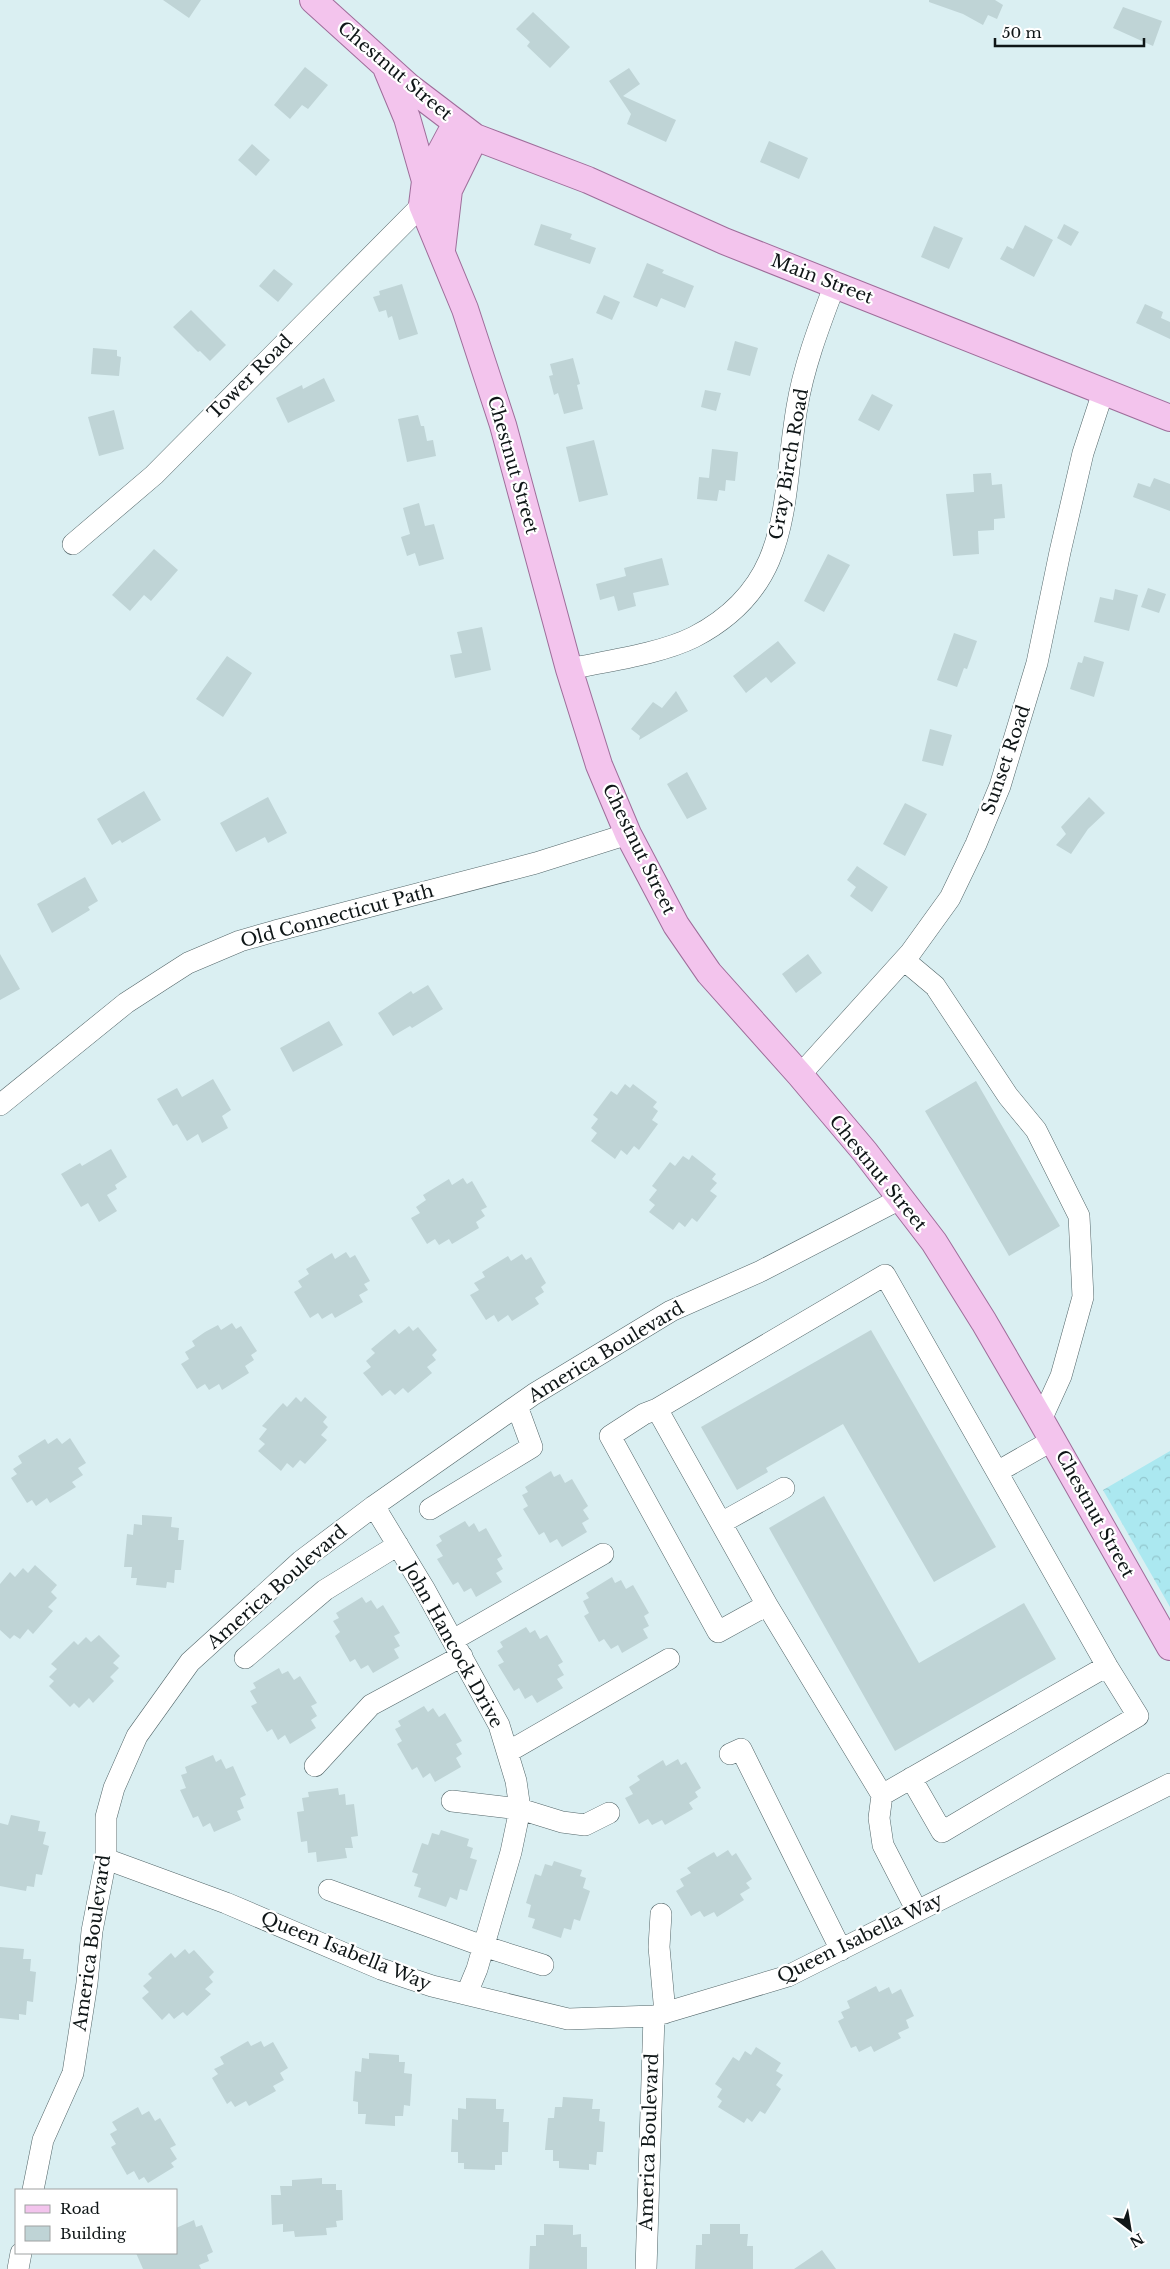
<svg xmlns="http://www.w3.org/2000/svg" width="1170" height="2269" viewBox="0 0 1170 2269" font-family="'Libre Baskerville',serif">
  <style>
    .forest { fill: url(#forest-crowns) }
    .building { fill: #bfd4d6 }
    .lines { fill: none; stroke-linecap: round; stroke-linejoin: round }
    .minor-casing { stroke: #536669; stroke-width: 22 }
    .major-casing { stroke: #9e6d9a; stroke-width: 28 }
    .minor { stroke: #fff; stroke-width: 21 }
    .major { stroke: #f3c4ed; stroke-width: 26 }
    .labels { text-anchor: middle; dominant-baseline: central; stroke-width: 4.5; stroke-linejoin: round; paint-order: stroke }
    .street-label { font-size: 18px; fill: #0f1617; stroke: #fff }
  </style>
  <defs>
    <pattern id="forest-crowns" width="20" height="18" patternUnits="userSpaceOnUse" patternTransform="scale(1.25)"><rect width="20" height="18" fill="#abe8f0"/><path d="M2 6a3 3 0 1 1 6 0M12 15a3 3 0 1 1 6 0" fill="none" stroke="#92c6cd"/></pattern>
  </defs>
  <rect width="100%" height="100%" fill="#daeff2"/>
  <path class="forest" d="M1170,1451V1607L1103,1490Z"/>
  <path class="building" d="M163,0H201L189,18Z
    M929,0H995L1003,5L997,19L988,15L983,25L963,14L929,2Z
    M1123,7L1162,21L1153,46L1113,28Z
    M533,12L570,47L550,68L527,46L530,42L516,29Z
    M305,67L328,85L308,109L302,105L290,119L274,105Z
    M629,68L640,84L623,96L676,120L666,142L627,124L631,114L609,81Z
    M769,141L808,158L799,179L760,162Z
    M252,144L270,160L256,176L238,160Z
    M541,224L572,234L570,239L596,248L590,264L534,245Z
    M1064,224L1079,232L1071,246L1057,238Z
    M1025,225L1053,240L1034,277L1000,259L1007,246L1013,249Z
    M934,226L963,238L949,269L921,257Z
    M647,263L664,270L662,273L694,286L685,308L661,298L657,307L633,297Z
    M274,269L293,284L278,302L259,286Z
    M402,284L418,334L399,340L392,316L388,318L386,310L379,312L373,297L380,295L379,291Z
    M604,295L620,302L612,320L596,313Z
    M1145,304L1163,312L1161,318L1170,322V339L1136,323Z
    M191,310L226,345L210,361L200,351L198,352L173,327Z
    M735,341L758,348L750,376L727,370Z
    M93,348L117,350V356L121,357L119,376L91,374Z
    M573,358L580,384L577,385L583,409L564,414L558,393L554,395L549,376L553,375L550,364Z
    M324,378L335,401L288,423L276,398L302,385L303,389Z
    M705,390L721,393L716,411L701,407Z
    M872,394L893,405L879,431L858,420Z
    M114,410L124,449L99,456L88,417Z
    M418,415L421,426H424L427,441L433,440L436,456L407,462L398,419Z
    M594,440L608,495L579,502L566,447Z
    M712,449L738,452L735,481L726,480L725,491L719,490L717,501L697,499L699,477L709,478Z
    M991,473L992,485L1002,484L1005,518L994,519V530L978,531L979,554L953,556L946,494L974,492L973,474Z
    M1154,478L1170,484V511L1133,497L1138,483L1150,487Z
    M419,503L425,526L434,524L444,559L419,566L415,553L407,556L401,537L410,534L403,508Z
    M154,549L178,570L151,601L144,595L130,611L112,595Z
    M828,554L850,565L824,612L804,601Z
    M662,558L669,585L633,593L636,606L618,611L614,596L600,600L596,584L626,576L624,568Z
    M1148,588L1166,594L1159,613L1141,607Z
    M1115,589L1138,595L1129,631L1094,622L1100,597L1113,600Z
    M482,627L491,670L455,678L450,655L462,653L457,632Z
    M954,633L977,641L967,669L964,668L957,687L937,680Z
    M778,641L796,663L771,683L766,677L746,693L733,676Z
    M227,656L252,673L223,717L196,699Z
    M1084,656L1104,662L1094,697L1070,689L1078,662L1082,663Z
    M676,691L688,711L639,740L640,736L631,729L653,702L662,708Z
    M930,729L952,735L943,766L922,761Z
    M687,772L707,809L687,819L667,784Z
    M144,791L161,820L122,843L120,840L112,845L97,819Z
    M268,797L287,833L268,843L265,837L236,852L220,823Z
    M1089,797L1105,813L1088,829L1071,854L1056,845L1066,834L1061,827Z
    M905,803L927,814L905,856L883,844Z
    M857,866L888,887L872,912L850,896L856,887L847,880Z
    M85,877L98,901L88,907L90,910L52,933L37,904Z
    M0,954L20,989L0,1000Z
    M808,954L822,973L796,993L782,974Z
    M428,985L443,1009L412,1028L410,1026L393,1036L378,1013L411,991L413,994Z
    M329,1021L343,1045L293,1072L280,1048Z
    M213,1079L231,1110L222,1116L228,1128L202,1143L198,1134L187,1141L177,1124L173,1126L157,1099L177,1088L182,1097Z
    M976,1081L1060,1226L1009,1256L925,1111Z
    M625,1084L630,1088L633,1084L657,1102L653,1107L658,1111L652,1120L658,1124L639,1150L634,1146L627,1155L621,1150L615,1159L591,1141L597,1133L591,1128L598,1119L593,1115L611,1091L617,1095Z
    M111,1149L127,1177L115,1185L117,1189L107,1195L117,1211L99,1222L88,1203L81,1207L61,1174L80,1163L82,1166Z
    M692,1155L716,1174L712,1179L717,1183L710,1191L717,1196L697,1222L692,1218L685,1227L679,1222L673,1230L649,1212L655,1205L649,1200L657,1190L652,1186L670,1162L675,1166L683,1156L689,1160Z
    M463,1178L467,1184L472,1181L487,1207L481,1210L485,1216L476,1222L479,1228L452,1244L449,1239L439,1245L435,1239L427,1244L411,1218L420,1213L416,1207L426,1200L423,1195L449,1179L452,1185Z
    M346,1252L350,1258L355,1255L370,1281L364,1284L368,1290L359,1295L363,1302L335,1318L332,1313L322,1319L318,1313L310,1318L294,1292L302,1287L298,1281L309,1274L306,1269L332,1253L335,1259Z
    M522,1254L526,1260L531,1257L546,1283L541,1287L544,1292L535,1298L539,1304L512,1321L508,1315L498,1322L494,1315L486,1320L470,1295L479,1290L474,1283L485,1277L482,1272L508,1256L511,1261Z
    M232,1323L236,1329L241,1326L257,1351L251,1355L254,1360L245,1366L249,1373L222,1390L219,1384L209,1390L205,1384L197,1389L181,1364L189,1359L185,1352L195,1346L192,1341L205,1332L218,1325L221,1330Z
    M409,1326L413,1331L418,1327L437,1350L432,1355L436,1360L427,1367L432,1373L408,1393L403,1388L395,1395L390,1390L382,1396L363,1373L371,1367L366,1361L375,1353L371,1349L395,1329L399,1334Z
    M871,1330L996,1547L934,1582L843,1424L766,1468L768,1472L737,1490L701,1427Z
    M296,1397L301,1402L305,1397L327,1417L323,1422L328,1427L321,1435L327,1440L305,1464L300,1460L293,1468L287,1463L281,1471L258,1451L265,1444L259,1439L267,1429L262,1426L283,1403L287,1407Z
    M57,1438L62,1444L70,1438L86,1463L78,1468L83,1475L72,1482L76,1487L50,1503L47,1498L36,1506L32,1500L27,1503L11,1478L17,1474L13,1469L22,1463L18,1456L45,1439L48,1444Z
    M551,1471L554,1477L560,1474L565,1483L572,1479L588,1506L583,1510L589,1519L582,1523L587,1532L562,1547L557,1539L550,1543L544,1532L539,1535L523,1509L528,1506L522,1495L528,1492L525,1487Z
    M824,1496L919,1663L1024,1603L1056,1659L895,1751L769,1528Z
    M142,1515L172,1517L171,1527L179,1528L178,1540H184L181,1570H175L174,1583L167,1582L166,1588L136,1585L137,1578H131L132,1567H124L127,1534L133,1535L134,1524L142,1525Z
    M465,1521L469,1527L474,1523L479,1532L486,1528L502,1556L497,1559L503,1569L496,1573L502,1582L476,1597L471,1588L464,1592L458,1582L453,1585L437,1559L443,1556L436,1545L442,1541L439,1536Z
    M35,1565L57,1585L51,1592L57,1598L48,1607L53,1611L33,1634L28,1629L20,1639L14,1635L10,1639L0,1630V1584L10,1572L15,1577L23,1568L28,1573Z
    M612,1577L615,1583L621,1580L626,1589L633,1585L649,1613L644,1616L649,1626L643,1629L648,1638L622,1653L618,1645L611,1649L604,1639L599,1642L584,1616L589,1613L583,1601L589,1598L586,1593Z
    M362,1597L366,1603L371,1600L377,1609L383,1605L400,1633L394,1636L400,1646L394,1649L399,1658L373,1673L368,1665L361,1669L355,1659L350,1662L335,1636L340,1632L333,1621L339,1618L336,1613Z
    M526,1627L530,1633L535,1630L540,1639L547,1635L563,1662L558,1665L564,1675L557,1679L563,1688L537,1703L532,1695L525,1699L519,1688L514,1691L498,1665L504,1662L497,1651L503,1647L500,1642Z
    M99,1635L120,1656L113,1663L119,1668L110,1677L114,1681L93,1703L89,1698L79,1708L74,1703L70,1707L49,1686L54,1681L49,1677L57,1669L51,1664L74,1641L78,1645L86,1637L91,1642Z
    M279,1668L282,1674L288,1671L294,1680L300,1676L317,1703L311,1706L317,1716L311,1720L316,1728L290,1744L285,1735L278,1740L272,1729L267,1732L251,1706L257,1703L250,1691L256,1688L253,1683Z
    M424,1706L428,1712L433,1708L439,1717L445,1713L462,1741L456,1744L462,1754L456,1758L461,1767L435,1782L430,1773L423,1778L417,1767L412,1770L397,1744L402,1741L395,1729L401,1726L398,1721Z
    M213,1755L216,1762L221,1759L226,1769L233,1766L246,1795L240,1798L244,1808L237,1811L241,1820L214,1832L210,1823L203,1827L198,1816L193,1818L180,1790L186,1788L181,1775L187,1773L185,1767Z
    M678,1759L681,1765L686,1762L701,1788L695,1792L698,1797L689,1803L693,1809L665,1825L662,1820L652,1825L648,1819L639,1824L625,1798L633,1794L629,1787L640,1780L637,1776L663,1760L666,1766Z
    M338,1788L339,1795L345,1794L346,1805L354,1804L358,1836L351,1837L353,1848H345L347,1858L317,1862L316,1852L308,1853L307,1841L301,1842L297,1812L304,1811L302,1798L309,1797L308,1792Z
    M11,1815L40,1821L38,1831L46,1832L43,1844L49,1846L42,1875L36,1874L34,1887L27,1886L26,1891L0,1886V1823L8,1825Z
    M441,1830L469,1839L467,1846L473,1848L470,1858L477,1860L467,1891L460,1889L457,1900L450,1897L446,1907L418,1897L421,1888L414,1886L418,1874L412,1872L422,1843L428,1845L432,1833L439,1835Z
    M728,1850L732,1856L736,1853L752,1879L746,1883L750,1888L740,1894L744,1900L717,1917L714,1912L704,1917L700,1911L691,1916L676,1891L684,1886L680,1879L691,1873L687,1868L700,1860L714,1852L717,1857Z
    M554,1861L582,1870L580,1876L586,1878L583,1888L590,1891L580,1921L574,1919L571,1930L564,1928L561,1938L532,1928L535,1919L528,1917L531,1905L526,1903L535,1874L541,1876L545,1864L552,1866Z
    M0,1947L24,1949L23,1959H31L30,1971L36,1972L33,2002L27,2001L26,2015L19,2014V2020L0,2018Z
    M185,1949L189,1954L194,1950L214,1972L209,1977L213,1982L205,1989L211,1994L187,2016L183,2012L174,2019L169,2013L162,2020L142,1998L149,1992L143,1986L152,1978L148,1974L171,1953L175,1958Z
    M876,1986L879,1992L889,1987L892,1994L901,1989L914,2016L906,2020L909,2028L898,2033L901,2038L874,2052L871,2046L859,2052L856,2046L851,2048L838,2021L844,2018L841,2012L850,2008L847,2001Z
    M248,2041L251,2046L261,2041L264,2047L273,2042L288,2068L280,2073L284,2080L273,2086L276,2091L249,2106L246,2101L235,2107L231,2101L227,2104L212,2078L218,2074L214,2069L224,2064L220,2057Z
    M756,2047L781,2063L776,2071L783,2075L776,2085L781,2089L765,2114L760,2111L752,2122L747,2118L744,2123L718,2107L722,2101L717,2097L722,2089L715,2084L733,2057L739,2061L745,2051L751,2055Z
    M369,2053L399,2055V2062H405L404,2073L412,2074L410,2106L404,2105L403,2116H395V2126L365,2124L366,2114H358V2102L353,2101L355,2071L361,2072L362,2058L369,2059Z
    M563,2097L593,2099L592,2109H600L599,2121L605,2122L603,2152H597L596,2165L589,2164V2170L559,2168V2161H553V2150H545L548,2118H554L555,2107H562Z
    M466,2098L496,2099V2109H504L503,2122H509L508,2152H502V2165H495V2170L464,2169V2163H458V2152H451L452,2119L458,2120V2108L466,2109Z
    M138,2107L142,2115L149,2111L155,2121L160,2118L176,2145L170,2148L177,2159L171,2163L174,2167L148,2183L144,2177L139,2180L134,2171L127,2175L111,2147L116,2144L110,2134L117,2130L112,2122Z
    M322,2178V2184H336V2190H342L343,2220L336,2221L337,2227L326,2228L327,2235L295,2237L294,2231L283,2232V2224L272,2225L271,2195H281L280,2186H292V2180Z
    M194,2220L196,2227L202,2225L213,2252L207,2255L209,2261L199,2265L201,2269H143L136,2253H176V2228Z
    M544,2224L573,2225V2235L581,2234V2247H587V2269H529L530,2246H536V2235H544Z
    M710,2224H740V2234H748L747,2246H753V2269H695L696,2245H702V2234H710Z
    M822,2250L836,2269H794Z"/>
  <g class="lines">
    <defs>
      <path id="minor" d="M73,544L154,475L422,205
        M569,669C607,661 660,654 694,637C794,585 781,502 797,407C804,365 820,324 835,284
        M904,960L935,986L1008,1096L1036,1130L1079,1216L1083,1297L1061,1376L1041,1420
        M800,1075L911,952L950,898L976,844L1000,786L1037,663L1060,552L1083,453L1103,392
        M0,1105L126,1003L160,981L188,963L240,941L275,931L536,863L628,834
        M657,1409L644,1414L610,1436L718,1632L767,1605
        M374,1506L425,1590L499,1725L516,1781L520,1809L511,1852L477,1969L467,1993
        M430,1509L532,1447L517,1406
        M721,1523L784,1488
        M453,1640L603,1554
        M245,1658L325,1590L398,1545
        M508,1752L669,1659
        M730,1754L741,1749L841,1950
        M315,1766L371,1705L462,1656
        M911,1778L942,1832L1138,1716L1107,1666
        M882,1795L1107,1666L997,1472
        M452,1801L520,1809L562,1822L585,1825L609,1813
        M106,1859L226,1903L381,1969L432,1986L568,2019L654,2016L788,1976L1170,1784
        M329,1890L483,1946L543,1965
        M917,1911L883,1845L879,1818L882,1795L767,1605L657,1409L885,1275L997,1472L1053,1440
        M661,1914L659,1947L665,2013
        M33,2190L43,2140L73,2073L87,1983L92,1931L106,1859V1817L114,1788L137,1736L190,1662L301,1561L374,1506L534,1394L671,1311L761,1271L900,1199
        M18,2269L21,2253
        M646,2269L654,2016"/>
      <path id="major" d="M313,0L408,86L475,137L588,180L724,241L1170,418
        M387,70L407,118L425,181
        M456,123L425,181L422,205L465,309L503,425L569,669L599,765L628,834L676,925L709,973L800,1075L865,1152L934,1242L984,1322L1041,1420L1170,1647
        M442,250L449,190L475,137"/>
    </defs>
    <use href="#minor" class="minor-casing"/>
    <use href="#major" class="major-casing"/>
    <use href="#minor" class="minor"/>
    <use href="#major" class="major"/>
  </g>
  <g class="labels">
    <g class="street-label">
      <text transform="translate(395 71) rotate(40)">Chestnut Street</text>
      <text transform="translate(822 279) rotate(21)">Main Street</text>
      <text transform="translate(250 377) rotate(-45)">Tower Road</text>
      <text transform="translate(789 464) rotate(-80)">Gray Birch Road</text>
      <text transform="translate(513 465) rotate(74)">Chestnut Street</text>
      <text transform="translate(1006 760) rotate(-71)">Sunset Road</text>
      <text transform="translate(639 849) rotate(64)">Chestnut Street</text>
      <text transform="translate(337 916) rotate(-15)">Old Connecticut Path</text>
      <text transform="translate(878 1173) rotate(51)">Chestnut Street</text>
      <text transform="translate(606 1352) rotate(-31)">America Boulevard</text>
      <text transform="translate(1095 1514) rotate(61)">Chestnut Street</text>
      <text transform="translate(277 1587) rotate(-41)">America Boulevard</text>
      <text transform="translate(453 1645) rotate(61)">John Hancock Drive</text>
      <text transform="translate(860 1938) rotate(-26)">Queen Isabella Way</text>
      <text transform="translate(92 1943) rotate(-82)">America Boulevard</text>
      <text transform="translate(346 1951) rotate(22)">Queen Isabella Way</text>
      <text transform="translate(649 2142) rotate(-88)">America Boulevard</text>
    </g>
  </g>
  <rect x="15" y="2189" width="162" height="65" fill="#ffffff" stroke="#9fa2a2"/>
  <rect x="25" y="2205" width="25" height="8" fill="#f3c4ed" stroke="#9fa2a2"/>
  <text x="60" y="2214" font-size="15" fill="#0f1617">Road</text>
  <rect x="25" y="2226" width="25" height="15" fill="#bfd4d6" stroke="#9fa2a2"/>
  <text x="60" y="2239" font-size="15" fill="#0f1617">Building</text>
  <g transform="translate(1130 2229) rotate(149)" stroke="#ffffff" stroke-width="4" paint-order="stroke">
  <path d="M0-4L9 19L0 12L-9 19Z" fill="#0f1617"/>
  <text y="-8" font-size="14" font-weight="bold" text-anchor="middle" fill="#0f1617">N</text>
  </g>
  <path d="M995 38v8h149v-8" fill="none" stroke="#0f1617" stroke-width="2.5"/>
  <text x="1002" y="38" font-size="15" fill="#0f1617" stroke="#ffffff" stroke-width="4" paint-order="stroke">50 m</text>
</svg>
